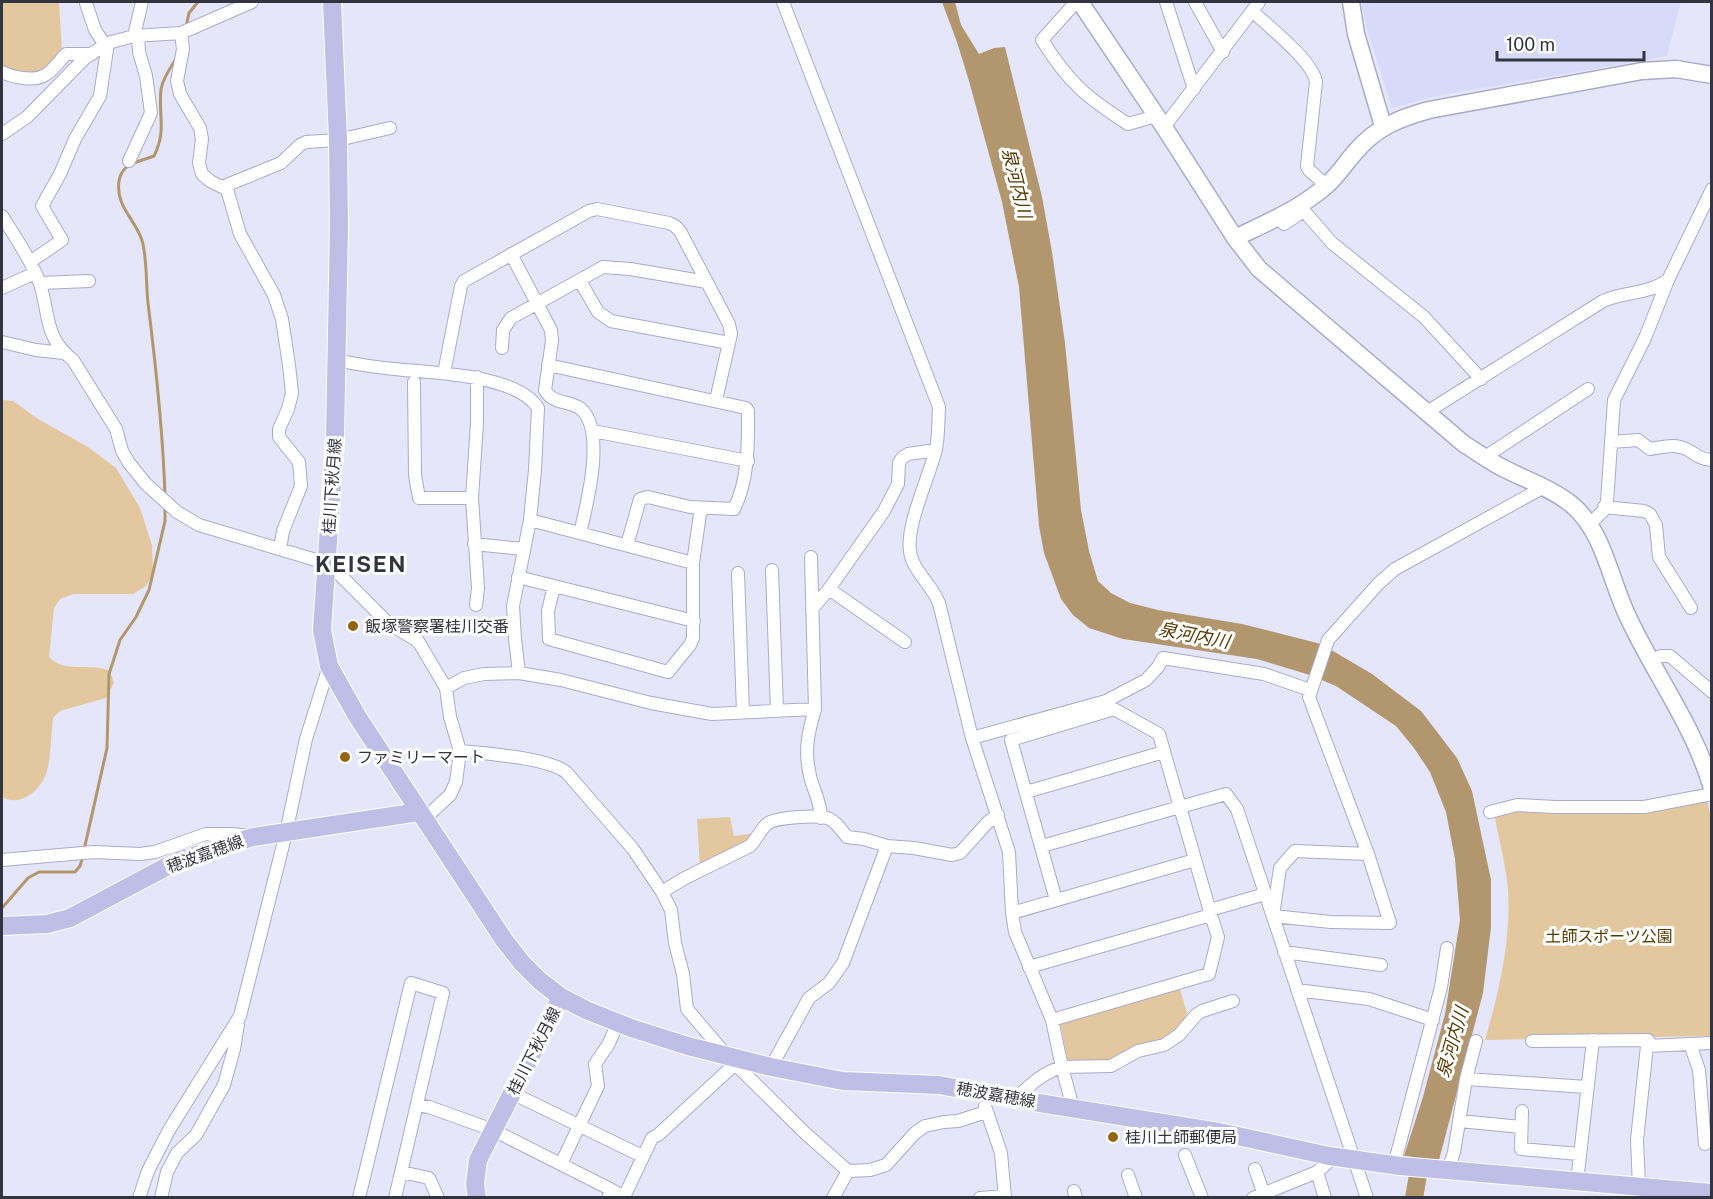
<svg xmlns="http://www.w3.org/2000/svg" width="1713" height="1199" viewBox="0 0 1713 1199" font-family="'Public Sans','Noto Sans JP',sans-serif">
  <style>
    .built { fill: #d8dafa }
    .green { fill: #e3c89f }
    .water { fill: #b2966d }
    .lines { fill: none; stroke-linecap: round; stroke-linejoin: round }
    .stream { stroke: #b2966d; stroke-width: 3 }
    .river { stroke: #b2966d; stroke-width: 18 }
    .street-casing { stroke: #aaabcb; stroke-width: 14 }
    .secondary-casing { stroke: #aaabcb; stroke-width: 19 }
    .primary-casing { stroke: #fff; stroke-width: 20 }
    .street { stroke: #fff; stroke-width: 12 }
    .secondary { stroke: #fff; stroke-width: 16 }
    .primary { stroke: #bebee6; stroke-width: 18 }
    .poi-dot { fill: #926611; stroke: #fff; stroke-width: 2 }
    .labels { text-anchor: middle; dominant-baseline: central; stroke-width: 6; stroke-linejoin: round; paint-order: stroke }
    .street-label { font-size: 16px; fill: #343441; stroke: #fff }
    .poi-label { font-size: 16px; fill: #343441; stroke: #fff; text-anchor: start }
    .park-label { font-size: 16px; fill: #563a02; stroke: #fff }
    .water-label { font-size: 18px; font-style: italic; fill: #563901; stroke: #fff }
    .district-label { font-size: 22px; font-weight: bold; letter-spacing: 1.5px; fill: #343441; stroke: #fff }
  </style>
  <rect width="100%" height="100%" fill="#e5e6fa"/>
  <path class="built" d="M1361,2H1681L1667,56L1432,97L1392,108L1367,29Z"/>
  <path class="green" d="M2,2H59L62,52L42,74L16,72L2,66Z
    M2,400L13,401L38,419L88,447L116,468L140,508L152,545L153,574L146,586L133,594H74L60,599L54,608L49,657C64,674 91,662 110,671L114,683L106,698L60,711L53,718C51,735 51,759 46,774C39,792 20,807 2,797Z
    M1707,799L1712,823L1711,1036L1485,1040C1499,992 1511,941 1508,890C1506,865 1499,841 1495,817L1512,811Z
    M730,817L734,836L755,833L752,839L700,868L697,819Z
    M1179,986L1187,1013L1181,1027L1166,1041H1151L1127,1050L1111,1061L1068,1062L1060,1021Z"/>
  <path class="water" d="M942,2H955L961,25L979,54L994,48L1005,47L1042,197L1052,252L1065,343L1081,510L1089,551L1098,581L1111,593L1130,603L1158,610L1242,624L1321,644L1372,674L1421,711L1457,758L1472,791L1491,880V927L1483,993L1439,1160L1404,1156L1423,1097L1445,1014L1460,920L1455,859L1446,812L1430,772L1414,748L1396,726L1336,686L1310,675L1257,659L1123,639L1089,628L1073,615L1061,599L1044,553L1039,526L1019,287L1002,202L969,81L957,42Z"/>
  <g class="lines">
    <path class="stream" d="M186,27L189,13L198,2
      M165,496C163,431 156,367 148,303C146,284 147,263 143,244C138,221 115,208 119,181C122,162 140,162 154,156C167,130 158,116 161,89C163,78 170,68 176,59
      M84,850L107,748L109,674L120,640L136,617L149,590L165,521V505
      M2,908L28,878L39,872H75L80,866L83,856"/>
    <path class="river" d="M1414,1198L1422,1152"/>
    <defs>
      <path id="street" d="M783,2L939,407C938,422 939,439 935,453C928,479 906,526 910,551C912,570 932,585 939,603L972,738L1009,852L1012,913L1015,932L1052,1020L1062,1067C1042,1073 1030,1085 1015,1099
        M1076,2L1042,40C1069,83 1086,97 1128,124L1156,116
        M1166,2L1194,89
        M1195,2L1223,52
        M86,3L95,30L105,45
        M1252,11C1269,27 1313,61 1316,82L1307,166L1309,170L1326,185
        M181,33L183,49L177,81L180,94L200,128L202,139L199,163L202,174L210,181L222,187L281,163L300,145L306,142L338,140L390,128
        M134,36L142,2
        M2,72C12,77 34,82 45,75C53,71 60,60 66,54H92
        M1164,127L1259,2
        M2,134L27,117L85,58L108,43L134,36L181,33L252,2
        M129,161L151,113L146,76L139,52L138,36
        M226,186L240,234L274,295L282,319L289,365L292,393L288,409L279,429V437L299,462L301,486L283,531L280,549
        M2,216C15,237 30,258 39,281C50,312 43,337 73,360L116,429L122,451L129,463L146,484L177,512L199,525L326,563L339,574L388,623L418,641L446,688L450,717L460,751L456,782L450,795L424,819
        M1279,217L1284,224L1304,211L1332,243L1424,317L1481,379
        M511,254L551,330L552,341L545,390C553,405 570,400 581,409C606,431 587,504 580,533
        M30,262L62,240L42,206L60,174L75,139L100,96L108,43
        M580,281L598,312L611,321L729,343
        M40,283L89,281
        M2,288L35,273
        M2,342L36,350L64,353
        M502,348L503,330L511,318L603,267L630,269L707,282
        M336,360C359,365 381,368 404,370C439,373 518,376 538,408L535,470L530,520L513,606L515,639L519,673
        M548,365L746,408L748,411C748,444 749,479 734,509L690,507L648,497L640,499L627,545
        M444,373L461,286L464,281L589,211L597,209L669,223L675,226L680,231L729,324L731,334L716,400
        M414,382L415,475L419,498H472
        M1427,412L1603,301C1625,291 1647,295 1668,280
        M593,431L748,461
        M1611,442L1638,440L1650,449C1659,448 1671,444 1680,447C1694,450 1695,459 1712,460
        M1485,457L1588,389
        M1604,507L1644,511L1650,514L1656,525L1659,557L1691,608
        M530,520L693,563
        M1589,525L1603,511L1607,502L1614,400L1645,338L1668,280L1712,189
        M474,544L523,549
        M772,570L777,711
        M738,573L743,712
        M518,577L694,621
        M554,586L548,611L549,639L668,672L690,645L693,638V563L700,514L703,508
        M829,589L905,642
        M476,605L478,588L472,498L477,423V377
        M812,609L829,589L884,511L898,484L899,463L902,458L908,454L936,450
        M1651,660L1661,656H1670L1712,692
        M446,688L464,678L484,674L519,673L561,680L651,703L712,714L815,709L811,557
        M815,709C807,736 804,753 811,780C815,793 821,804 821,818
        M972,738L1106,701L1146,680L1158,667L1163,658L1264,674L1310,690
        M460,751C485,753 547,758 566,772L633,849L662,892L671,910L675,943L683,974L687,1009L727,1056L805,1133L848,1171L870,1170L886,1165L915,1133L925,1126L944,1122L958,1121L986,1112
        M1026,792L1164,752
        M1490,812L1517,805L1555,807H1644L1712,794
        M1042,846L1226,794L1237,809L1367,1198
        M2,860L94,852L140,854L155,852L206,834H232L248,836
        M662,892L685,878L750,846C757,839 760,830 767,824C774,817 818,815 827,818C835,820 842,831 847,837L864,839L887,846L914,848L952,855L960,853L988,822L998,815
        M1210,910L1265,894
        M1012,913L1195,860
        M1273,916L1280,868L1295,851L1368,854L1309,697L1328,640L1379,583L1395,569L1544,487
        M1273,916L1331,922L1390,923L1368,854
        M1284,952L1381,965
        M1029,967L1211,915L1159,734L1114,709L1011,740L1056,900
        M1297,990L1369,999L1433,1020
        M1052,1020L1209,974L1218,937L1211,915
        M1532,1041L1648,1040L1651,1045
        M1690,1044L1699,1070L1705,1144
        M771,1067L809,998L829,983L843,963L887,846
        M1466,1079L1587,1087
        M512,1093L642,1156
        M417,1105L429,1107L493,1130L612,1190
        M985,1106L1001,1153L1005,1198
        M1073,1108L1062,1067L1111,1066L1138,1051L1164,1045L1179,1035L1196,1015L1202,1011L1233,1001
        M1522,1111L1521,1149L1579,1154
        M1460,1121L1521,1127
        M1185,1155L1202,1198
        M561,1164L598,1086L595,1064L608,1045L618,1023
        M1394,1165L1441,987L1447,948
        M1255,1169L1265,1198
        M1448,1171L1454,1152L1466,1079L1476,1041
        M401,1172L429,1178L438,1198
        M1317,1172L1325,1198
        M1128,1175L1136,1198
        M1577,1182L1593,1040
        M1639,1187L1637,1140L1647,1046L1712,1043
        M1074,1191L1076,1198
        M609,1196L612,1190L624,1197L652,1138L658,1135L735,1064
        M139,1198L148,1171L169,1130L240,1016L286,833L306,739L329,666
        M161,1198L167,1172L177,1153L196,1135L224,1085L234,1049L238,1024
        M359,1198L411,983L443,993L395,1198
        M833,1198L848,1171
        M980,1198L1005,1196
        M1253,1198L1317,1172L1327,1163L1329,1156"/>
      <path id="secondary" d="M1080,2L1164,127L1235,238L1259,269L1464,444C1477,452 1489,461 1503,468C1526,480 1551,488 1571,504C1604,531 1610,580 1628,617C1655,675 1694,726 1712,788
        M1351,2L1356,34L1383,126
        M1235,238C1266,223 1300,209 1327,185C1339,174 1347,161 1357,150C1377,127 1400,118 1429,110L1642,71L1676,69L1712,75"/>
      <path id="primary" d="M332,2L338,140L339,225L335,439L322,630L329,666L357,716L504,940L522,963L540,981L561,997L586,1010L631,1028L688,1046L771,1067L843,1081L939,1085L1015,1099L1219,1132L1329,1156L1400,1166L1712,1193
        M2,926L47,924L70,918L177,861L253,837L419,812
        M477,1198L475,1184L478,1160L561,997"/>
    </defs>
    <use href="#street" class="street-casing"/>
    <use href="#secondary" class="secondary-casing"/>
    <use href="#primary" class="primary-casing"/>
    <use href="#street" class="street"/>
    <use href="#secondary" class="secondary"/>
    <use href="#primary" class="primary"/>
  </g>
  <g class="poi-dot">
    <circle cx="353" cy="626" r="6"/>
    <circle cx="345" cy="757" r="6"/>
    <circle cx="1113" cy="1137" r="6"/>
  </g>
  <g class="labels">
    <g class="street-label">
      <text transform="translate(332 486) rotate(-86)">桂川下秋月線</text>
      <text transform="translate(205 854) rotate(-20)">穂波嘉穂線</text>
      <text transform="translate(534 1051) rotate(-63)">桂川下秋月線</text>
      <text transform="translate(996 1095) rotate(10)">穂波嘉穂線</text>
    </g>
    <g class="poi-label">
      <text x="365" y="626">飯塚警察署桂川交番</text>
      <text x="357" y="757">ファミリーマート</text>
      <text x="1125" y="1137">桂川土師郵便局</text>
    </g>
    <g class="park-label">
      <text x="1609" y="936">土師スポーツ公園</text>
    </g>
    <g class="water-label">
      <text transform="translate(1017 183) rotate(76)">泉河内川</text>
      <text transform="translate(1194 635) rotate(11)">泉河内川</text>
      <text transform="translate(1452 1042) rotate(-74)">泉河内川</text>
    </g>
    <g class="district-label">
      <text x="361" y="564">KEISEN</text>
    </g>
  </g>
  <rect width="1713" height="1199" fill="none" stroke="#343441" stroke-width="6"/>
  <path d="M1497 51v9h147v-9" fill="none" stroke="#343441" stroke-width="3"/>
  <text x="1506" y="51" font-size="18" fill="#343441" stroke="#ffffff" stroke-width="4.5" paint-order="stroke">100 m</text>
</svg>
